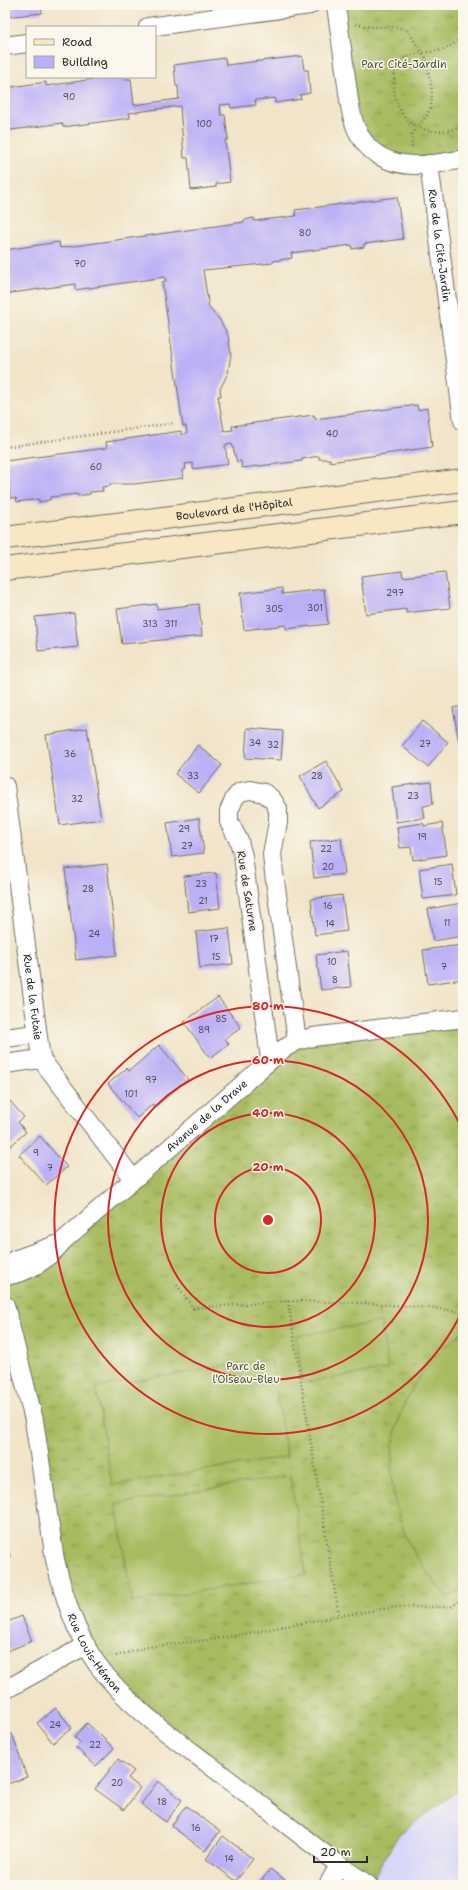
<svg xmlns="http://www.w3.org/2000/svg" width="468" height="1890" viewBox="0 0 468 1890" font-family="'Shantell Sans',sans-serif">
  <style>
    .built { fill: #d9d7f8 }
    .grass { fill: url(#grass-tufts); stroke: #697446 }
    .pitch { fill: #a7bc61; stroke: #697446 }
    .building { fill: #bbaff6 }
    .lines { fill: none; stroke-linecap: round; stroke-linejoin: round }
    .street-casing { stroke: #706c62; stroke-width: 20 }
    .secondary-casing { stroke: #706c62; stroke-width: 24 }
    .path { stroke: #706c62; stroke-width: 2.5; stroke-dasharray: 1 3; stroke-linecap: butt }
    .street { stroke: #fff; stroke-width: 18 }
    .secondary { stroke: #f7e8c3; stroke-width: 22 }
    .ring { fill: none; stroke: #d62828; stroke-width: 2 }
    .labels { text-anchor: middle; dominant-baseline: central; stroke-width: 3; stroke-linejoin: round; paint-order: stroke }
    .number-label { font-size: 9px; fill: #4f4c5e }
    .park-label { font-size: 11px; fill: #50563b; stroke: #fbf7ec }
    .street-label { font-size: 11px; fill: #2b2b2b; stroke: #fbf7ec }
    .centre { fill: #d62828; stroke: #fbf7ec; stroke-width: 2 }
    .ring-label { font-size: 12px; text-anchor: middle; font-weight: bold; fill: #d62828; stroke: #fbf7ec; stroke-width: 3; stroke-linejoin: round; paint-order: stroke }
  </style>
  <defs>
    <pattern id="grass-tufts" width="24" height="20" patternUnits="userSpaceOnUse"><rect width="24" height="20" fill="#a7bc61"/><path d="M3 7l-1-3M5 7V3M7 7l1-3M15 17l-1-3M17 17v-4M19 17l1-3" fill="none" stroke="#889950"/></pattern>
  </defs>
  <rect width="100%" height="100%" fill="#fbf7ec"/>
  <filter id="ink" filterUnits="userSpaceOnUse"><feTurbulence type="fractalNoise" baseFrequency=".025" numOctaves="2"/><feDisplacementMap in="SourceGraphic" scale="8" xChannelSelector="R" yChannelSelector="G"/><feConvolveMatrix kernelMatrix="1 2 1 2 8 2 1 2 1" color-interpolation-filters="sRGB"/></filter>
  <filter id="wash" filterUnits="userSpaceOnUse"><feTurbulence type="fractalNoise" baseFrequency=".012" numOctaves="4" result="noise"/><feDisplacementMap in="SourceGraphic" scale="16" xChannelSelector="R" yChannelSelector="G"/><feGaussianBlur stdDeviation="0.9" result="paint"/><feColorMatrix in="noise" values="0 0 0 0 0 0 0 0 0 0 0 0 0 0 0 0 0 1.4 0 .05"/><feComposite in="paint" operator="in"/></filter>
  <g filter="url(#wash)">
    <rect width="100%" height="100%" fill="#f1e4c8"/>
    <path class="built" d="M463,1787V1885H369L399,1834Z"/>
    <path class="grass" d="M336,5H463V159L411,165L364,142Z
      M463,1018V1787L399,1834L369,1885L126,1697L76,1624L5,1305V1276L11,1275L283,1049Z"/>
    <path class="pitch" d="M381,1322L388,1369L303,1383L296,1336Z
      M463,1332V1588L447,1598C430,1576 411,1553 402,1526C376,1452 400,1378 463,1332Z
      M271,1359L287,1457L112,1485L96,1387Z
      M290,1476L306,1574L132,1602L116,1504Z"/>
    <g id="blocks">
      <path class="building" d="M5,5H41L42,13L5,17Z
        M302,56L304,70H308L310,93L300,95L301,99L275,103V98L255,100L256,105L231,108L230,104L220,105L221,115H225L228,140H225L230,182L216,184V187L191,190L188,158H184L180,106L129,113L130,118L63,127L62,123L5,131V88L46,82V86L108,77H123L124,79H131L134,105L179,99L178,86H176L174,65L225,58L226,65Z
        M397,197L403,239L364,244V247L352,249V245L291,253L292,258L273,261V263L203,270L209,308L219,319L228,335L231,354L228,373L220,389L221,396H218L224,431L233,430L232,426L314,415L315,419L417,405L418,410L427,408L432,447L330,462V459H319V456L302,459V461L242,468L241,461L237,462L232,444L225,445L228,464L193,469V463L185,464L186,469L182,470L183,478L134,484H110V486L102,487L103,491L90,492V494L78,496V494L50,497V500L39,502V499L17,502L16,498H10L9,486H6L5,461L107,448L106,442L181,431V435L187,433L186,426H183L162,282L166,281L165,277L75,290V284L5,294V250L59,242L60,248L244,222V220L254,218V221L296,216L295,210Z
        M402,571L403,577L445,572L450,608L406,613V609L366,614L361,576Z
        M282,588V594L324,589L328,624L286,629V625L244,630L240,593Z
        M157,604V609L199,604L202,636L122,644L117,609Z
        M74,613L78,647L38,651L35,617Z
        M463,706V741L459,742L453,708Z
        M422,721L448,742L428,767L402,746Z
        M87,728L101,819L60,825L46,735Z
        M247,728L283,731L281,760L245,758Z
        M198,745L222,765L199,793L175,774Z
        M326,761L344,792L318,808L300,776Z
        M431,782L433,804L423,806L425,818L396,822L392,787Z
        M199,818L204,853L172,857L167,823Z
        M423,823L424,826L442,823L447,855L413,860L411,847L400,848L397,827Z
        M341,838L345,874L314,878L310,842Z
        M107,864L117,955L76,960L65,869Z
        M452,864L456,895L423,899L419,869Z
        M216,873L220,908L188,912L184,876Z
        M342,895L347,931L315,935L311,899Z
        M462,903L463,936L433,941L428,909Z
        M229,928L233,964L200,968L196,932Z
        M461,945L463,979L428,984L423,950Z
        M347,951L351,987L321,990L316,955Z
        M218,997L241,1028L225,1039L229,1044L210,1058L184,1022Z
        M159,1045L188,1079L155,1107L153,1104L137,1118L108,1084L127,1068L129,1071Z
        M10,1101L24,1117L18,1122L26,1132L5,1151V1105Z
        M40,1136L67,1167L46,1185L19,1155Z
        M5,1528L10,1557L5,1558Z
        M22,1616L32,1641L5,1652V1623Z
        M56,1708L72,1728L53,1743L37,1723Z
        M87,1723L114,1748L96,1766L76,1748L81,1743L74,1737Z
        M12,1734L27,1777L5,1785V1736Z
        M118,1759L134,1771L128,1778L140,1788L124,1810L95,1789Z
        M158,1781L182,1800L166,1822L141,1804Z
        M186,1806L220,1831L205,1851L171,1826Z
        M223,1836L253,1859L236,1881L206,1859Z
        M270,1869L288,1882L286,1885H258Z"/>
    </g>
  </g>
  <g filter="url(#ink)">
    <use href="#blocks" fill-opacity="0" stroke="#706c62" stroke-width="1"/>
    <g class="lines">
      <defs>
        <g id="street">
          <path d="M336,5C339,29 343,53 346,78C349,97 350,122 362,139C373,156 392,164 412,165C429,166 446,162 463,159"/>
          <path d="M148,27L310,5"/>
          <path d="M5,46L27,43"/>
          <path id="s1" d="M429,164L463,421"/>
          <path id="s2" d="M5,786L41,1059L133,1179"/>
          <path d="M5,1038L36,1034"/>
          <path d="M270,1059L243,856L239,841L229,822V811L234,799L240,792L250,790L264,793L272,799L278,809V822L272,854L274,873L297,1041"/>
          <path d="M5,1064L41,1059"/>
          <path d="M5,1267L14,1260L56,1245"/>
          <path id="s3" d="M5,1276C31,1272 47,1260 64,1240L283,1049L297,1041L313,1037L463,1018"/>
          <path id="s4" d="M5,1305L34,1420L55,1560C64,1596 75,1633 97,1664C126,1704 168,1734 207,1763C251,1797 295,1831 339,1865L368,1885"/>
          <path d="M5,1690L86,1645"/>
          <path d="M328,1885L339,1865"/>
        </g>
        <g id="secondary">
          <path id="s5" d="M5,538L463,480"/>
          <path d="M5,569L463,512"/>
        </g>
      </defs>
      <use href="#street" class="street-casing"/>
      <use href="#secondary" class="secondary-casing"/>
      <path class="path" d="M356,24L371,27H397L407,30L426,58L432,91L431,107L427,115L412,134V148
        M463,35C457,41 452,46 444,49C430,55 409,49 398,65C394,71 394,79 394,85C394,124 431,142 463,125
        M5,447L175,423
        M177,1285L193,1308L288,1301L362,1303L433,1308L463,1312
        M288,1301L339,1616
        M116,1656L148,1647L217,1639L339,1616L382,1609L397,1607H451L463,1599"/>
      <use href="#street" class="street"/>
      <use href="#secondary" class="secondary"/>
    </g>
  </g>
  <g class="ring">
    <circle cx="268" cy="1220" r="53"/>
    <circle cx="268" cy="1220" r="107"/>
    <circle cx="268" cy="1220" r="160"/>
    <path d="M463 1309A214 214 0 1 1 463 1131"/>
  </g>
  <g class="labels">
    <g class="number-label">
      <text x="69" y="97">90</text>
      <text x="204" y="124">100</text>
      <text x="305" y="233">80</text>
      <text x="80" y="264">70</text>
      <text x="332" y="434">40</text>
      <text x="96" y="467">60</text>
      <text x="395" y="593">297</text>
      <text x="315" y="608">301</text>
      <text x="274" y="609">305</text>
      <text x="150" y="624">313</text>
      <text x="171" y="624">311</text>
      <text x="255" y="743">34</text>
      <text x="425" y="744">27</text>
      <text x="273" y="745">32</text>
      <text x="70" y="754">36</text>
      <text x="193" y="776">33</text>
      <text x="317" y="776">28</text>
      <text x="413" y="796">23</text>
      <text x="77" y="799">32</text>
      <text x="184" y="829">29</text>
      <text x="422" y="837">19</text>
      <text x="187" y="846">27</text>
      <text x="326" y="849">22</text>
      <text x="328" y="867">20</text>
      <text x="438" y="882">15</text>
      <text x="201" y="884">23</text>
      <text x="88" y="889">28</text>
      <text x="203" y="901">21</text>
      <text x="328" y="906">16</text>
      <text x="447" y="923">11</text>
      <text x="330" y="924">14</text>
      <text x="94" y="934">24</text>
      <text x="214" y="939">17</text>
      <text x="216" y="957">15</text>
      <text x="332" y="962">10</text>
      <text x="444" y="967">7</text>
      <text x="335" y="980">8</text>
      <text x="221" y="1019">85</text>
      <text x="204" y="1030">89</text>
      <text x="151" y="1080">97</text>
      <text x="131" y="1094">101</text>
      <text x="36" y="1153">9</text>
      <text x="50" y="1168">7</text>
      <text x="55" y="1725">24</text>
      <text x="95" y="1745">22</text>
      <text x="117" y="1783">20</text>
      <text x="162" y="1802">18</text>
      <text x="196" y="1828">16</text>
      <text x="229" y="1859">14</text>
    </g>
    <g class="park-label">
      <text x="404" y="64">Parc Cité-Jardin</text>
      <text x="246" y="1366">Parc de<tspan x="246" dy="13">l'Oiseau-Bleu</tspan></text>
    </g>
    <g class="street-label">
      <text stroke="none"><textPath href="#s1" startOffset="82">Rue de la Cité-Jardin</textPath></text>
      <text stroke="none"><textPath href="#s5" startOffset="231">Boulevard de l'Hôpital</textPath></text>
      <text transform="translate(247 891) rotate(81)">Rue de Saturne</text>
      <text stroke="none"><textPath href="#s2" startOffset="213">Rue de la Futaie</textPath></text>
      <text stroke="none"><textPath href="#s3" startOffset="260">Avenue de la Drave</textPath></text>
      <text stroke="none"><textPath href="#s4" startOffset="362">Rue Louis-Hémon</textPath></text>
    </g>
  </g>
  <circle cx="268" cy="1220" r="6" class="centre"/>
  <g class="ring-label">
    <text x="268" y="1010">80 m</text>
    <text x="268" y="1064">60 m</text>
    <text x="268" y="1117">40 m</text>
    <text x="268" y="1171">20 m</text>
  </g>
  <rect width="468" height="1890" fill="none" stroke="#fbf7ec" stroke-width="20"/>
  <rect x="26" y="26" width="130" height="52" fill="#fbf7ec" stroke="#a8a59f"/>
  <rect x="34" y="39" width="20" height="6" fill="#f7e8c3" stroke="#a8a59f"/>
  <text x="62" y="46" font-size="12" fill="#2b2b2b">Road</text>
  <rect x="34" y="56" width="20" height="12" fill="#bbaff6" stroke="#a8a59f"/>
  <text x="62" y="66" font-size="12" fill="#2b2b2b">Building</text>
  <path d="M314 1856v6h53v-6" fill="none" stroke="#2b2b2b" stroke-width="2"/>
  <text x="320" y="1856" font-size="12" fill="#2b2b2b" stroke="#fbf7ec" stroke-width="3" paint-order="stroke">20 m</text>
</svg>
